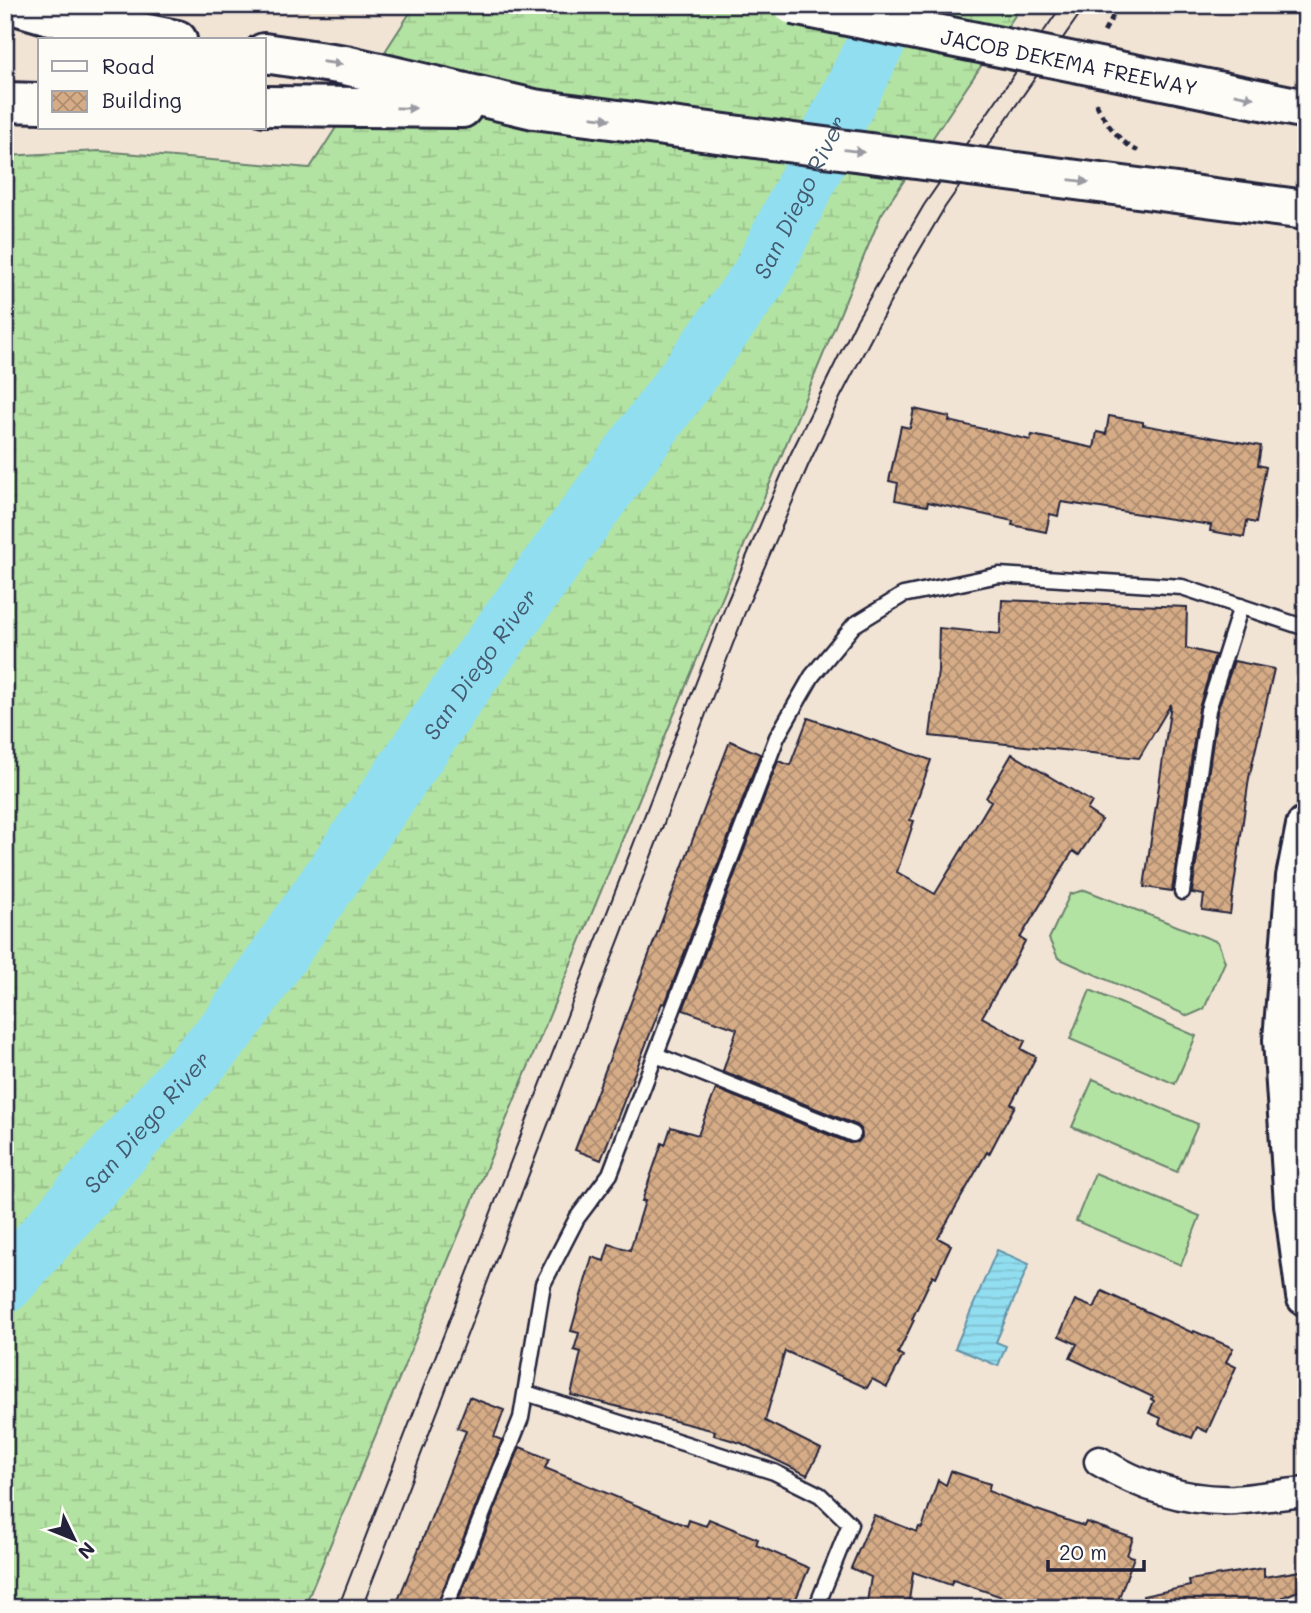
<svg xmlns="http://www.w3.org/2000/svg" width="1311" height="1613" viewBox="0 0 1311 1613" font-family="Mali,sans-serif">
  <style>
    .grass { fill: #b3e3a2; stroke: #6a826e; stroke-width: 2 }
    .wetland { fill: url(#wetland-marsh); stroke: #6a826e; stroke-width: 2 }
    .water { fill: url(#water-rules); stroke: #6593a8; stroke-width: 2 }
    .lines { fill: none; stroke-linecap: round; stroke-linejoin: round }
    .river { stroke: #91def0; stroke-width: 58 }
    .building { fill: url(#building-cross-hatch); stroke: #22223b; stroke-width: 2 }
    .service-casing { stroke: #22223b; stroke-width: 19 }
    .minor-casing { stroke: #22223b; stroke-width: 33 }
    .secondary-casing { stroke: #22223b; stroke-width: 44 }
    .motorway-casing { stroke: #22223b; stroke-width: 44 }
    .path { stroke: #22223b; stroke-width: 4.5; stroke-dasharray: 7 5; stroke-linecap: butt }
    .service { stroke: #fdfcf7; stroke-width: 14 }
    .minor { stroke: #fdfcf7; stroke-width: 28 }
    .secondary { stroke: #fdfcf7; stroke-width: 38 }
    .motorway { stroke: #fdfcf7; stroke-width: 38 }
    .tram { stroke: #22223b; stroke-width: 2 }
    .motorway-bridge-casing { stroke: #22223b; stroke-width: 44; stroke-linecap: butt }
    .motorway-bridge { stroke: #fdfcf7; stroke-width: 38 }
    .oneway { fill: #9a9aa2 }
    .labels { text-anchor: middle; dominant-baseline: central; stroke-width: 7; stroke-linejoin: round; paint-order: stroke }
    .street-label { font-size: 21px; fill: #22223b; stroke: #fdfcf7 }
    .water-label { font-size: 23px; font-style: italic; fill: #435a71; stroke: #fdfcf7 }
  </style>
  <defs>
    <pattern id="wetland-marsh" width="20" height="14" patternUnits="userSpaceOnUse" patternTransform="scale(1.75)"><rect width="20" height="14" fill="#b3e3a2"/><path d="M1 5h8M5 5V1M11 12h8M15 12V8" fill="none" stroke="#9ac28c"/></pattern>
    <pattern id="water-rules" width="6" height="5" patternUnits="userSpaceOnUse" patternTransform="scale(1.75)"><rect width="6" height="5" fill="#91def0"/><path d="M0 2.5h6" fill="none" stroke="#7dbecf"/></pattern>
    <pattern id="building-cross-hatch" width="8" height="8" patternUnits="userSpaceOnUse" patternTransform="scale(1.75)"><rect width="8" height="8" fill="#d6ac87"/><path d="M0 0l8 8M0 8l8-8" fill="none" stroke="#ad8c70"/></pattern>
  </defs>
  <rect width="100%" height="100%" fill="#f1e4d5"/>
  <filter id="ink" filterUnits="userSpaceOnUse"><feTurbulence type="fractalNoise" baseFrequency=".0143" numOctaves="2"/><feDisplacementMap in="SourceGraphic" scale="14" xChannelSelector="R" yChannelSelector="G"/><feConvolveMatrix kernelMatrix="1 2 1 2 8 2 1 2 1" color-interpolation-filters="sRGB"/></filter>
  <g filter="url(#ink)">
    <path class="grass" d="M1085,890L1218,942L1225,962L1204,1009L1188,1016L1058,958L1049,939L1070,894Z
      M1090,990L1196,1036L1175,1084L1070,1039Z
      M1093,1079L1198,1124L1177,1172L1072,1127Z
      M1095,1173L1200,1216L1181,1265L1076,1221Z"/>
    <path class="wetland" d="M415,5H1022L881,215L304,1608H5V156L99,151L310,168Z"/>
    <path class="water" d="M997,1250L1029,1264L996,1342L1006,1346L998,1366L955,1348Z"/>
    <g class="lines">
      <path class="river" id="s1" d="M5,1284L231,1025L467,680L759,278L895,5"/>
    </g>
    <path class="building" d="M914,409L950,417L949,421L1030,440L1032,435L1094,448L1097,432L1106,434L1109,416L1143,422V425L1261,446L1258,465L1266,467L1256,523L1247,521L1244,537L1210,531L1211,525L1061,502L1058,516L1050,514L1046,532L1012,525L1013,521L928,502L927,506L895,500L898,483L889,481L901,426L910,428Z
      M1002,600L1187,607L1186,648L1215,655L1199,708L1172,891L1144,887L1171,704L1139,758L930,736L938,671L939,628L1000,634Z
      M1234,661L1274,669L1249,778L1230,914L1202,910L1204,895L1192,893L1217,712Z
      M808,718L931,760L910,820L914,821L897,872L935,894L991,801L986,798L1012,754L1092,802L1087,810L1102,820L1079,855L1073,851L1042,902L1020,938L1025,941L1014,962L982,1017L1025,1041L1021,1049L1036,1057L1011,1104L1015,1106L1000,1133L989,1154L987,1152L938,1238L951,1245L936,1277L933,1275L912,1319L914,1320L898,1353L903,1356L887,1387L872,1379L867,1388L785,1351L765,1421L821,1449L807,1475L741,1443L714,1435L715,1431L571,1395L581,1352L574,1350L579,1333L571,1331L592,1257L604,1261L609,1244L630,1250L645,1201H642L662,1143L665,1145L671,1127L698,1135L716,1089L849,1143L858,1142L862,1137L861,1129L857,1125L723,1071L737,1029L683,1010L778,761L790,765Z
      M730,741L760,754L665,1004L662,1003L601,1160L575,1150Z
      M1102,1291L1193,1333L1194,1331L1233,1348L1226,1362L1236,1367L1207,1432L1197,1427L1192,1438L1159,1424L1161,1418L1149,1413L1154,1401L1151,1399L1153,1397L1070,1358L1077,1344L1059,1336L1075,1300L1094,1308Z
      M469,1397L504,1410L494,1437L502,1440L436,1608H395L466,1431L457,1428Z
      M520,1447L549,1459L545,1468L687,1526L689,1520L706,1526L709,1519L758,1539L756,1545L809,1568L792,1608H455Z
      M951,1471L990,1484L988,1491L1034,1509L1084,1526L1086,1522L1133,1538L1127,1555L1134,1557L1115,1608H1025L1010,1602L1011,1600L953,1580L951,1585L913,1572L908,1608H866L871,1577L851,1568L874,1515L917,1532L919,1527L922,1528L938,1480L946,1485Z
      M1264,1568V1577L1306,1570V1588L1283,1597L1285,1608H1144L1143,1596L1190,1586L1189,1580Z"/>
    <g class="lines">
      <defs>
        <path id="service" d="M1182,892L1208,710L1241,606
          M656,1055L853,1134
          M526,1393L774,1472L820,1495L850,1524L816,1608
          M445,1608L521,1418L543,1284L577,1218L610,1174L777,737L812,676L854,625L903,595L999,575L1182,587L1306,628"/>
        <path id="minor" d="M1099,1461C1140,1486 1186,1502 1235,1500C1258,1498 1282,1494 1306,1492"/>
        <path id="secondary" d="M1306,826L1296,877L1283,1040L1294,1204L1306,1296"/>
        <path id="motorway" d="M15,5L46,14L177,40
          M264,53L345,65L534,109L786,142
          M5,102L40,103
          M264,106L462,108"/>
      </defs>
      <use href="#service" class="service-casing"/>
      <use href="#minor" class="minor-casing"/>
      <use href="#secondary" class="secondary-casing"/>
      <use href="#motorway" class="motorway-casing"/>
      <path class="path" d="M1104,32L1119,5
        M1096,103C1104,121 1119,142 1138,151"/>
      <use href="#service" class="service"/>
      <use href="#minor" class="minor"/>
      <use href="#secondary" class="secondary"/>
      <use href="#motorway" class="motorway"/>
      <path class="tram" d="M338,1608L727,602L789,457L856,321L924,205L1062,5
        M362,1608L746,610L808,466L840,398L902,280L945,207L1086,5"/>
      <defs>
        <g id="motorway-bridge">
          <path id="s2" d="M793,5L1306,109"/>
          <path d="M786,142L1306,210"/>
        </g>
      </defs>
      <use href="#motorway-bridge" class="motorway-bridge-casing"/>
      <use href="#motorway-bridge" class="motorway-bridge"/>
    </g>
    <defs><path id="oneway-solid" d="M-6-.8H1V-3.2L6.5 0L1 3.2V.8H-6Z" transform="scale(1.75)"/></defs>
    <g class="oneway">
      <use href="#oneway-solid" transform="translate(332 63) rotate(8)"/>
      <use href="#oneway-solid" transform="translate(1244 96) rotate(11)"/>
      <use href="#oneway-solid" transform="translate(406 108) rotate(1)"/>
      <use href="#oneway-solid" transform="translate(601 118) rotate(7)"/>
      <use href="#oneway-solid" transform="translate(854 151) rotate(7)"/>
      <use href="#oneway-solid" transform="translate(1079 181) rotate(7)"/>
    </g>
  </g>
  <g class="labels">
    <g class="street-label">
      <text stroke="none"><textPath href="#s2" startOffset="282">JACOB DEKEMA FREEWAY</textPath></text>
    </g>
    <g class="water-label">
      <text stroke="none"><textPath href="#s1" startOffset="1349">San Diego River</textPath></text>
      <text stroke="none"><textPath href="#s1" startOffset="782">San Diego River</textPath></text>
      <text stroke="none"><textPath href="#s1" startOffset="215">San Diego River</textPath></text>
    </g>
  </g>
  <rect width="1311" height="1613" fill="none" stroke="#fdfcf7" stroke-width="28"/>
  <rect x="14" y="14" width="1283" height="1585" fill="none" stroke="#22223b" stroke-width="2.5" filter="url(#ink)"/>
  <rect x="38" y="38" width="228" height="91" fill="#fdfcf7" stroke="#a5a5ac" stroke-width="2"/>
  <rect x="52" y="61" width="35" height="10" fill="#fdfcf7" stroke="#a5a5ac" stroke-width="2"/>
  <text x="102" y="74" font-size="21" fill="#22223b">Road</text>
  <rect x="52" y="91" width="35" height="21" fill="url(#building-cross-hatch)" stroke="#a5a5ac" stroke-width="2"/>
  <text x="102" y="108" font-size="21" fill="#22223b">Building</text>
  <g transform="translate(74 1539) rotate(133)" stroke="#fdfcf7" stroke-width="5" paint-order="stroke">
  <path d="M0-5L12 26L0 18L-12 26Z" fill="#22223b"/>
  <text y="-10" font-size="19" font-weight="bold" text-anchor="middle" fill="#22223b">N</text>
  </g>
  <path d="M1048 1560v10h96v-10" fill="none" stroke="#22223b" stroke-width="3.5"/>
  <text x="1059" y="1560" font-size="21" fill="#22223b" stroke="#fdfcf7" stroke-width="5" paint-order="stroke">20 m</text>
</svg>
